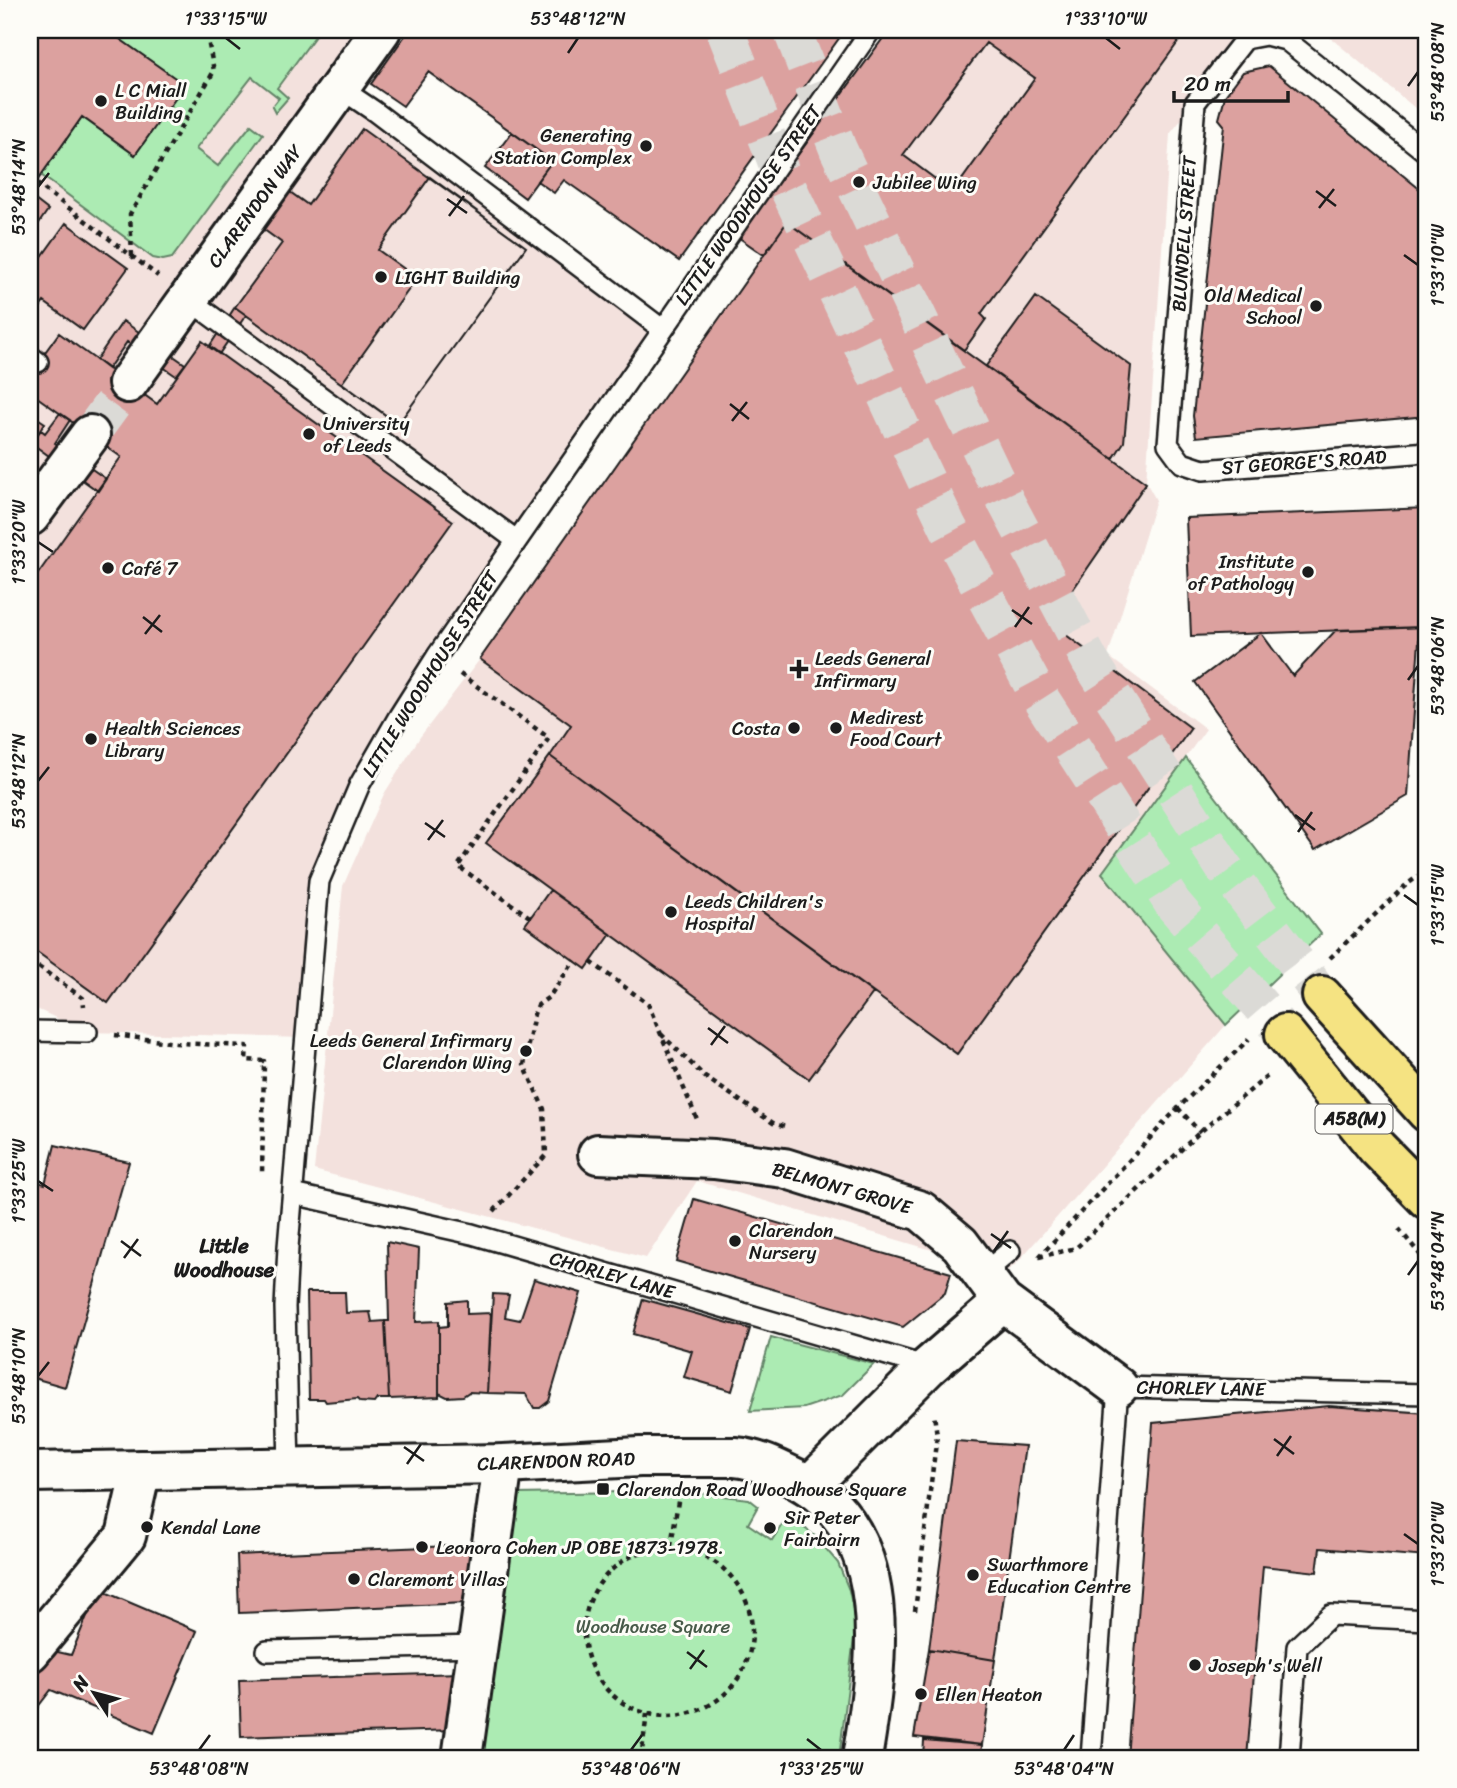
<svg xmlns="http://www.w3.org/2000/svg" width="1457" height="1788" viewBox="0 0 1457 1788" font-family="Sriracha,sans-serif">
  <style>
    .built { fill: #f3e1dd }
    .green { fill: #acebb3; stroke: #648468; stroke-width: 2 }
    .building { fill: #dca19f; stroke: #1c1c1c; stroke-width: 2; fill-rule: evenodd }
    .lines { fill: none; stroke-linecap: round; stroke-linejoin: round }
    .minor-tunnel { stroke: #dbdad6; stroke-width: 38; stroke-dasharray: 38 19; stroke-linecap: butt }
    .motorway-tunnel { stroke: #dbdad6; stroke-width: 38; stroke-dasharray: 38 19; stroke-linecap: butt }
    .service-casing { stroke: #1c1c1c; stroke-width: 24 }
    .minor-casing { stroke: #1c1c1c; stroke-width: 44 }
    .tertiary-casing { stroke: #1c1c1c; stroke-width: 44 }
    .motorway-casing { stroke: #1c1c1c; stroke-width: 44 }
    .path { stroke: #1c1c1c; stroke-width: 4.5; stroke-dasharray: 5 5; stroke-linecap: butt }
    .service { stroke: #fdfcf7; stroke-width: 19 }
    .minor { stroke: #fdfcf7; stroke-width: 38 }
    .tertiary { stroke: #fdfcf7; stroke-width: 38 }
    .motorway { stroke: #f5e382; stroke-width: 38 }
    .ticks { fill: none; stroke: #1c1c1c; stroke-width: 2.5 }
    .poi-dot { fill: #1c1c1c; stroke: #fdfcf7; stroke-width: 2.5 }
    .labels { text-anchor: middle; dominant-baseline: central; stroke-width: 6; stroke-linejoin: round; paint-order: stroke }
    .shield { fill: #fdfcf7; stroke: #605f5e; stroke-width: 2 }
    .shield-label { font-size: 18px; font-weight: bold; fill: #1c1c1c }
    .poi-label { font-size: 19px; fill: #1c1c1c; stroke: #fdfcf7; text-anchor: start }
    .street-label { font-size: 19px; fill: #1c1c1c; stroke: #fdfcf7 }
    .park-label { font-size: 19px; fill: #475a49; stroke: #fdfcf7 }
    .neighbourhood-label { font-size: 21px; font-weight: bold; fill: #1c1c1c; stroke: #fdfcf7 }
    .neatline { fill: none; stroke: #1c1c1c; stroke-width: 2.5 }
    .ticks-label { font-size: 18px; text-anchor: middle; fill: #1c1c1c }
  </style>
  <rect width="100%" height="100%" fill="#fdfcf7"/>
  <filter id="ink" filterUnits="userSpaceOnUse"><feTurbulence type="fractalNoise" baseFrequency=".0143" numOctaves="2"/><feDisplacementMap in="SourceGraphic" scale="14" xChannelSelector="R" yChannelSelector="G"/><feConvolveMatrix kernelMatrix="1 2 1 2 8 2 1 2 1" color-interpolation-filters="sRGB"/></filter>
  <g filter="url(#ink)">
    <path class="built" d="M30,30H381L340,88L662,329L437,656L319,881L305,1038L87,1032L30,1006Z
      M889,30H1252L1170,134L1146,482L1156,500L1108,656L1206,729L1103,873L1226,1025L1015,1265L972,1296L949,1255L697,1181L646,1258L314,1170L343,886L384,794L420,737L480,659L764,256L738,237Z
      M1321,30H1427V118Z"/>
    <path class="green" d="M107,30H315L318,32L277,88L288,98L275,113L272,107L279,98L252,77L196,149L218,166L251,125L263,134L172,258L163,260L153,258L41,175L82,117L135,155L184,85Z
      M1186,758L1321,934L1226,1025L1102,873Z
      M771,1337L874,1364L843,1395L804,1408L750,1411Z
      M679,1491L749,1499L758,1506L748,1524L772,1540L785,1520L797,1522L816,1537L838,1563L849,1590L856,1622L839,1758H540L482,1751L517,1494Z"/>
    <path class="building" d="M30,30H107L185,85L135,155L82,117L30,191Z
      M409,30H845L679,261L564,180L554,193L537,181L552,161L428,72L403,106L371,84Z
      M889,30H1187L981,314L986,319L964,350L787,222L764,255L738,237ZM986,43L1035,78L953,192L903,155Z
      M1269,66L1427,195V416L1196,437L1193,416L1224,125L1219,119L1225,96L1243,72Z
      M362,129L526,247L398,424L235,307L282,243L256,224L283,187L308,205Z
      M512,132L552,161L525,198L485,168Z
      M430,177L526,247L398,424L342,383L417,278L378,250Z
      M30,196L48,210L30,236Z
      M787,222L1146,483L1050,623L1191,728L957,1054L550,756L571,725L480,659Z
      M66,223L128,268L83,330L44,302L30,321V273Z
      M1036,297L1131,366L1124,442L1113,459L986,366Z
      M235,307L246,315L219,354L209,347Z
      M123,321L185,364L176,376L127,342L108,369L96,360Z
      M59,333L157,404L202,341L453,521L108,1003L30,947V585L121,457L30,392V373Z
      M30,413L45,423L30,445Z
      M60,413L70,420L55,443L106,479L98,491L31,443L41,430L45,433Z
      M1427,508V627L1191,636L1186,518Z
      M1420,627L1408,796L1315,850L1195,682L1261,633L1293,676L1336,630Z
      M550,756L873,993L809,1079L486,843Z
      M550,890L611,934L586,969L525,925Z
      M55,1145L129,1162L65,1387L30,1377V1278L33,1266L30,1265V1180L45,1184Z
      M694,1199L951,1273L945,1293L903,1327L676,1261Z
      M387,1242L419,1249L416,1322L439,1321V1397L389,1399L385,1321H389Z
      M534,1279L581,1293L549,1401L540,1408H534L526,1394L487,1393L493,1294L509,1295L505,1317L520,1320Z
      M307,1292H345L346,1313L370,1312L372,1322L385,1321L389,1399H377L374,1403L360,1402L357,1399L326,1402L324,1399H309Z
      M643,1299L750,1329L732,1391L684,1377L692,1351L633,1334Z
      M467,1300V1314L491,1313L487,1393L469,1392L463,1396L447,1397L439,1393V1327L448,1326V1302Z
      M1329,1406L1427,1413V1557L1320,1548L1317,1572L1263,1566L1247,1758H1127L1153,1423Z
      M956,1441L1025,1446L995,1660L929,1649Z
      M475,1545L466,1603L239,1613L237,1555Z
      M98,1589L197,1631L154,1733L51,1690L30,1717V1669L45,1649L71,1655Z
      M929,1649L995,1660L982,1745L914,1737Z
      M460,1673L454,1730L241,1737L239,1680Z
      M924,1740L982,1745L981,1758H923Z"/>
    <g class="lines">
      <path class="minor-tunnel" d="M90,435L128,383"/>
      <path class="motorway-tunnel" d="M725,30L781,173L948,527L1037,693L1173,904L1285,1034
        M792,30L838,149L1005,500L1090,661L1224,868L1322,996"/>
      <defs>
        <path id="service" d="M340,88L374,111L662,329
          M1427,153L1286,40L1266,35L1245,39L1195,103L1168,444L1182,463L1203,470L1427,452
          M188,299L516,540
          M30,356L38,362
          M30,1031L87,1032
          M293,1194L472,1234L928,1367
          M983,1274L1010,1251
          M289,1467L285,1307L288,1247L319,881L360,784L399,716L437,656L871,30
          M267,1651L478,1646
          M1091,1758L1118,1387L1427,1394
          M1289,1758L1297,1647L1331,1615L1427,1620"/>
        <path id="minor" d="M128,383L381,30
          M30,516L90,435
          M598,1154L714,1159L784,1168L921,1211L960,1244L1003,1302L1118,1387
          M809,1486L928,1367L1003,1302
          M30,1652L126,1536L141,1470
          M462,1758L503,1464"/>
        <path id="tertiary" d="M30,1472L503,1464L640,1457H735C757,1459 775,1468 795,1478C898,1531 878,1663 862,1758"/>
        <path id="motorway" d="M1322,996L1427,1112
          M1285,1034L1377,1148L1427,1199"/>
      </defs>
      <use href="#service" class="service-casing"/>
      <use href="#minor" class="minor-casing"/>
      <use href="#tertiary" class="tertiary-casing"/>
      <use href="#motorway" class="motorway-casing"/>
      <path class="path" d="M36,183L158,276
        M132,256L130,214L214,71L206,30
        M460,674L549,738L458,866L531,918
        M1330,958L1406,885L1427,870
        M30,961L83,998L84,1006
        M591,962L648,1004L697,1119
        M661,1034L705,1077L773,1123L786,1127
        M115,1035L176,1043L247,1046L246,1060L264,1061L262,1175
        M1178,1108L1200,1132
        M494,1211L546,1155L544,1109L524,1065L534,1014L538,1005L549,997L575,960
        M1399,1229L1427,1263
        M1039,1257L1178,1108L1249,1039
        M1039,1257L1076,1248L1200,1132L1270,1074
        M671,1546L679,1495
        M584 1632a84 84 0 1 1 168 0a84 84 0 1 1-168 0Z
        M915,1611L937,1435L934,1415
        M641,1758L647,1714"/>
      <use href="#service" class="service"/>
      <use href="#minor" class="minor"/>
      <use href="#tertiary" class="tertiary"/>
      <use href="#motorway" class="motorway"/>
    </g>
  </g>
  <path class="ticks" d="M226,38L240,49M1106,38L1120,49M568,53L578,38M1408,86L1418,72M38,187L49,173M1316,191L1336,206M447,199L467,213M1319,208L1334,189M449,216L464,196M1404,255L1418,265M730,404L749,419M732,421L747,402M38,542L53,552M1012,610L1032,624M143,617L162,632M1015,627L1029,607M145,634L160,615M1408,680L1418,666M38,781L49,767M1295,815L1315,830M425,823L445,837M1298,832L1312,812M428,840L443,820M1404,895L1418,905M708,1028L728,1043M711,1045L725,1026M38,1181L53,1191M991,1234L1011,1248M121,1241L141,1256M994,1251L1008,1231M124,1258L138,1239M1408,1275L1418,1261M38,1376L49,1362M1274,1439L1294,1454M404,1447L424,1461M1277,1456L1291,1436M407,1464L421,1444M1404,1534L1418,1544M687,1652L707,1667M690,1669L704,1650M807,1739L821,1750M199,1750L210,1735M631,1750L642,1735M1064,1750L1074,1735"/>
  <g class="poi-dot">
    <circle cx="101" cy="101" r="7"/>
    <circle cx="646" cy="146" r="7"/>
    <circle cx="859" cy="182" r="7"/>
    <circle cx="381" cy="277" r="7"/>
    <circle cx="1316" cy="306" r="7"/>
    <circle cx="309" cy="434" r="7"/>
    <circle cx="108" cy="568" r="7"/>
    <circle cx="1308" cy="572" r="7"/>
    <path d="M795.5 658.5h7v7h7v7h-7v7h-7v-7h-7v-7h7z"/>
    <circle cx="794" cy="728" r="7"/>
    <circle cx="836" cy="728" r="7"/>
    <circle cx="91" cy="739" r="7"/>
    <circle cx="671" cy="912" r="7"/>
    <circle cx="526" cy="1051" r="7"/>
    <circle cx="735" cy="1241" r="7"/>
    <rect x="596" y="1482" width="14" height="14" rx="3.5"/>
    <circle cx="147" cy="1527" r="7"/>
    <circle cx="770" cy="1528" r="7"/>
    <circle cx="422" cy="1547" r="7"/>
    <circle cx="973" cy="1575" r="7"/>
    <circle cx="354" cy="1579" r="7"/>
    <circle cx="1195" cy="1665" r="7"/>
    <circle cx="921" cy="1694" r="7"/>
  </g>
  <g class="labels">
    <rect class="shield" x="1315.5" y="1104.5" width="77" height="29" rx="5"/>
    <g class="shield-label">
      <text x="1354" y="1119">A58(M)</text>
    </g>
    <g class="poi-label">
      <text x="115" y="90">L C Miall<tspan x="115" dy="22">Building</tspan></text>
      <text x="632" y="135" text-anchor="end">Generating<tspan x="632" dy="22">Station Complex</tspan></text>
      <text x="873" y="182">Jubilee Wing</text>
      <text x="395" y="277">LIGHT Building</text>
      <text x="1302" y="295" text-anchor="end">Old Medical<tspan x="1302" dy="22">School</tspan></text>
      <text x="323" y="423">University<tspan x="323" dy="22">of Leeds</tspan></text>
      <text x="1294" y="561" text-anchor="end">Institute<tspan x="1294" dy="22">of Pathology</tspan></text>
      <text x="122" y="568">Café 7</text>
      <text x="815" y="658">Leeds General<tspan x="815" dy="22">Infirmary</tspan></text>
      <text x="850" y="717">Medirest<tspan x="850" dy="22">Food Court</tspan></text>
      <text x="105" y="728">Health Sciences<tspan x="105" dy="22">Library</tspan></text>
      <text x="780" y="728" text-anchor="end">Costa</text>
      <text x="685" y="901">Leeds Children's<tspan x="685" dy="22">Hospital</tspan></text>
      <text x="512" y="1040" text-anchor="end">Leeds General Infirmary<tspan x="512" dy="22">Clarendon Wing</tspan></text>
      <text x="749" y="1230">Clarendon<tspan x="749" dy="22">Nursery</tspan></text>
      <text x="617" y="1489">Clarendon Road Woodhouse Square</text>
      <text x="784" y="1517">Sir Peter<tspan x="784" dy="22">Fairbairn</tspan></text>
      <text x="161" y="1527">Kendal Lane</text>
      <text x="436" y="1547">Leonora Cohen JP OBE 1873-1978.</text>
      <text x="987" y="1564">Swarthmore<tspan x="987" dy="22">Education Centre</tspan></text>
      <text x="368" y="1579">Claremont Villas</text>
      <text x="1209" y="1665">Joseph's Well</text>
      <text x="935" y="1694">Ellen Heaton</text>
    </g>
    <g class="street-label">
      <text transform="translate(748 205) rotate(-55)">LITTLE WOODHOUSE STREET</text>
      <text transform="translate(255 206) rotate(-54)">CLARENDON WAY</text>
      <text transform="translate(1184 234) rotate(-86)">BLUNDELL STREET</text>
      <text transform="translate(1304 462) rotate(-4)">ST GEORGE'S ROAD</text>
      <text transform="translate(430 674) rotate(-58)">LITTLE WOODHOUSE STREET</text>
      <text transform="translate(842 1188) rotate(16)">BELMONT GROVE</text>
      <text transform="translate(612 1275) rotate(16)">CHORLEY LANE</text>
      <text transform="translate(1201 1388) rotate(1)">CHORLEY LANE</text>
      <text transform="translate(556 1461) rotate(-2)">CLARENDON ROAD</text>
    </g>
    <g class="park-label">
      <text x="653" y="1626">Woodhouse Square</text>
    </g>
    <g class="neighbourhood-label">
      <text x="224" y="1246">Little<tspan x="224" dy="24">Woodhouse</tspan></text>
    </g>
  </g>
  <rect width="1457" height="1788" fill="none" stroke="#fdfcf7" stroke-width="77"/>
  <g transform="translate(94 1693) rotate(306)" stroke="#fdfcf7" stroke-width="5" paint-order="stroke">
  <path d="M0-5L12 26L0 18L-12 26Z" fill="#1c1c1c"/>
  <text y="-10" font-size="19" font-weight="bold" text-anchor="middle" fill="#1c1c1c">N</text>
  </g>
  <path d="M1174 91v10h114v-10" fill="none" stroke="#1c1c1c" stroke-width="3.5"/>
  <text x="1184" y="91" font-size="21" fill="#1c1c1c" stroke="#fdfcf7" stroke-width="5" paint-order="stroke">20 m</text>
  <rect x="38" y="38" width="1380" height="1712" class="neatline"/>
  <g class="ticks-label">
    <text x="226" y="25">1°33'15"W</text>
    <text x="578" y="25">53°48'12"N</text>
    <text x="1106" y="25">1°33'10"W</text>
    <text transform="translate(1438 72) rotate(-90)" y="6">53°48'08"N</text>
    <text transform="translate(19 187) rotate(-90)" y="6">53°48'14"N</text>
    <text transform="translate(1438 265) rotate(-90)" y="6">1°33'10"W</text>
    <text transform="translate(19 542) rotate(-90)" y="6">1°33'20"W</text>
    <text transform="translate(1438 666) rotate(-90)" y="6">53°48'06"N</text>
    <text transform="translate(19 781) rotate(-90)" y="6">53°48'12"N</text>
    <text transform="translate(1438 905) rotate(-90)" y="6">1°33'15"W</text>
    <text transform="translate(19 1181) rotate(-90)" y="6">1°33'25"W</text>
    <text transform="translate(1438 1261) rotate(-90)" y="6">53°48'04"N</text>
    <text transform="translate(19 1376) rotate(-90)" y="6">53°48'10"N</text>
    <text transform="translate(1438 1544) rotate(-90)" y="6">1°33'20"W</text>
    <text x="199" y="1775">53°48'08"N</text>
    <text x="631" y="1775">53°48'06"N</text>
    <text x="821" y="1775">1°33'25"W</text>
    <text x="1064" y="1775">53°48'04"N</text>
  </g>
</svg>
